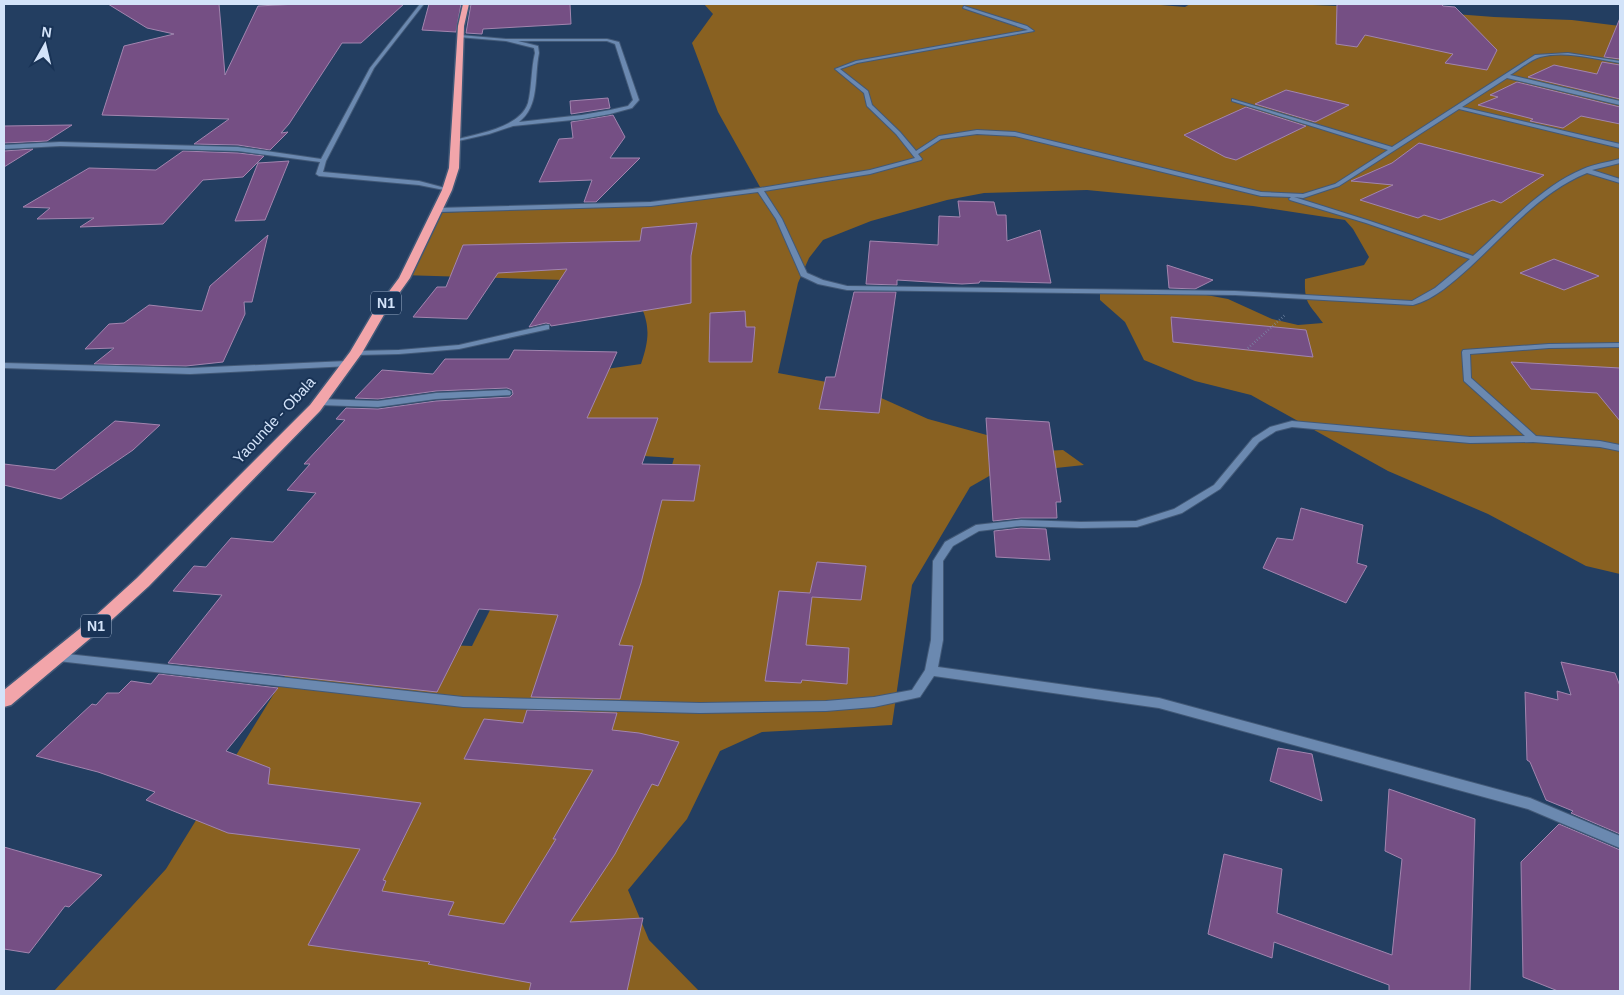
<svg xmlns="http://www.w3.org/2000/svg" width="1624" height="995" viewBox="0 0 1624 995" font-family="Helvetica,sans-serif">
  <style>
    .forest { fill: #896121 }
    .building { fill: #754f84; stroke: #a285af }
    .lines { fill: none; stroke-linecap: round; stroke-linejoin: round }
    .lane-casing { stroke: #425977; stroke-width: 2 }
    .street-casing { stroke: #425977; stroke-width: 2 }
    .highway-casing { stroke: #425977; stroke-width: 3 }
    .path { stroke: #7d92ae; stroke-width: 2.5; stroke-dasharray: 0.5 2.5; stroke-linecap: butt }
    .lane { fill: #6b89b0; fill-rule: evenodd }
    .street { fill: #6b89b0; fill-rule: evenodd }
    .highway { fill: #f2a5aa; fill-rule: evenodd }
    .labels { text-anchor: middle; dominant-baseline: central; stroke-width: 4; stroke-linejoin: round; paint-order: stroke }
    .shield { fill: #193356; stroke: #9baec8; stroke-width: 1 }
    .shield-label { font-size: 14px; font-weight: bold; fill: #d3e3f9 }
    .street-label { font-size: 15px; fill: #d3e3f9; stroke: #193356 }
  </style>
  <rect width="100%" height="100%" fill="#233e61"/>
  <path class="forest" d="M704,4H1149L1185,7L1190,4H1287L1364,7L1494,17L1572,20L1620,26V574L1586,566L1488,514L1388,471L1251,395L1195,381L1144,360L1125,322L1100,300V290L1201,294L1228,299L1272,319L1298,325L1323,323C1310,304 1304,305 1305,279L1364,265L1369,257L1353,229L1345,220L1253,206L1087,190L984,193L947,200L871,221L823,240L809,258L798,283L778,373L859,388L928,419L1045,451L1063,450L1084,465L991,475L970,487L912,585L892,725L762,732L720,751L687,819L628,890L649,940L699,991H54L166,869L307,640L472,646L499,592L636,590L674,458L520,448L551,377L641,364C654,326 646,317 630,282L401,275L437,213L651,204L760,187L718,112L692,43L713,14Z"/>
  <path class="building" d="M108,4H219L225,75L258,6L298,4H404L361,43H342L289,124L281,133L288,132L270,150L238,145L194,144L229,119L102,115L124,46L174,34L147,28Z
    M429,4H461L456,32L422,30Z
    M471,4H570L571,24L483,29L482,34L466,33Z
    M1337,4H1441L1443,6L1455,7L1497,50L1487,70L1445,63L1453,54L1365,35L1357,47L1336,44Z
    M1620,18V59L1604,57Z
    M1602,62L1620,65V99L1528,77L1554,65L1597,74Z
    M1517,82L1620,107V124L1581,116L1563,128L1530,121L1533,119L1478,105L1498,97L1490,95Z
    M1286,90L1349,105L1315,122L1255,104Z
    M608,98L610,108L571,114L570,101Z
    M1246,107L1306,126L1236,160L1225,157L1184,135Z
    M613,115L625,137L610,158H640L596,202H584L592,180L539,182L559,139L573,138L571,122Z
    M72,125L47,141L4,143V126Z
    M1419,143L1505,165L1544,175L1501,203L1493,200L1440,220L1424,215L1418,218L1360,200L1393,185L1351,181L1392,163Z
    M33,149L4,167V151Z
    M183,151L238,153L264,156L243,177L203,180L163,224L80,227L94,218L37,219L50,208L23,207L89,168L156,170Z
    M289,161L265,220L235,221L258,163Z
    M958,201L994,202L997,215H1006L1007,241L1040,230L1051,283L980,281L979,283L962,284L897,280V285L866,284L870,241L938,245L939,216L960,217Z
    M697,223L691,256V303L551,326L550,324L546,323L529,327L567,269L498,273L467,319L413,317L437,287H446L463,245L640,241L642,228Z
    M268,235L252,302H244L245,314L223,362L186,366L94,364L114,348L85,349L109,324L124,323L149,305L202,311L210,286Z
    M1554,259L1599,276L1564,290L1520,273Z
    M1167,265L1213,280L1195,289L1169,288Z
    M854,292H896L879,413L819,409L826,377H835Z
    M745,311L746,327H755L752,362H709L710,313Z
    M1171,317L1306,330L1313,357L1173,342Z
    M514,350L617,352L587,418H658L642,464L700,465L694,501L662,500L641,583L619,645L633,646L620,699L531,697L558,615L479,609L437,692L168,663L222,595L173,591L194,566L206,567L231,538L273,542L316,493L287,490L310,464H304L345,420L336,419L346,408L378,409L436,401L510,397L513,394L512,390L507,388L436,391L378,399L355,398L382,370L433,374L445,359H509Z
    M1511,362L1620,368V421L1597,393L1531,389Z
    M986,418L1049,422L1061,502H1056L1057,518H1021L993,521Z
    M115,421L160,425L133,450L61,499L4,485V464L55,470Z
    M1301,508L1363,525L1357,563L1367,566L1346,603L1263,568L1277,538L1293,540Z
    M1021,528L1046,529L1050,560L996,557L994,531Z
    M817,562L866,566L861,600L812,597L806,645L849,648L847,684L802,680L801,683L765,681L779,591L810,593Z
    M1561,662L1615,673L1620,686V834L1571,813L1573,811L1546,800L1530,762L1527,760L1525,692L1558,700L1557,691L1571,695Z
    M159,674L278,688L226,751L270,768L268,784L421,803L383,880L386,881L382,891L454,902L448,915L504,924L556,839H553L593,770L464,759L484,719L523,723L527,710L617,713L612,730L639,733L679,742L658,786L652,784L615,854L570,922L643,918L627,991H529L531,983L428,964L430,962L308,945L360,849L228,833L146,800L155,792L98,772L36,756L92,704L96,705L107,693H119L131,681L151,684Z
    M1278,748L1312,754L1322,801L1270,781Z
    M1389,789L1475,819L1470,991H1389V985L1274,942L1272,958L1208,934L1224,854L1282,869L1277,913L1392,955L1402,859L1385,851Z
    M1559,824L1620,850V991H1558L1523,977L1521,862Z
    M4,847L102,875L69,907L65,906L29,953L4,949Z"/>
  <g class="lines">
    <defs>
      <path id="lane" d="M460,35L506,39H607L619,42L639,100L632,108L610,114L582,119L513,126L489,134L454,142V140C476,134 520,128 528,103C532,87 531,69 535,53L534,48L506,41L458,37ZM518,41H607L615,44L633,100L628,106L610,110L582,115L519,122C540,106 534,77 539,53L538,46Z"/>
      <path id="street" d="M420,4H424L374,68L326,161L323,172L419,181L449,189V191L419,185L319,176L316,174L320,162L238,151L60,146L4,149V145L60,142L238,147L321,159L370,68Z
        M964,6L1027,26L1034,31L857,63L840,69L868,91L872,105L900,132L916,151L939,136L977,130L1015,132L1261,192L1303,194L1335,184L1388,150L1232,101V99L1392,147L1535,55L1568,53L1620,61V63C1595,59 1565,50 1540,57C1530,60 1519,70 1510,75L1620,101V105L1507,78L1462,107L1620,144V148L1459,109L1339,186L1303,198L1294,197L1370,221L1473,256C1508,225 1540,187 1583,169C1594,164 1608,162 1620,159V163L1592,170L1620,179V183L1587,173C1540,192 1507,233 1470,267C1453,282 1435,299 1413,305L1235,295L847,290L818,284L801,276L776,219L758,192L651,206L438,212L435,210L438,208L651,202L760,188L870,170L915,158L896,134L867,106L864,93L835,69L856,61L1028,30L963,8ZM977,134L1015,136L1261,196L1291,197L1289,199L1290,200L1366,223L1470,259L1435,288L1412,301L1235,291L847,286L823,280L807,273L782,219L764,191L870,174L921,160L922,159L918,154L941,139Z
        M546,325H549V329L459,349L399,354L356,355L352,353L356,351L399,350L459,345Z
        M1620,343V347L1549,348L1470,354L1471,378L1536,436L1600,441L1620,445V451L1600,447L1533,442L1470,443L1292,427L1276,431L1259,442L1220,489L1182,513L1137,527L1081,528L1021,526L979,531L953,546L943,561V640L938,667L1159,698L1530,798L1620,836V848L1528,809L1159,708L934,676L920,697L874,707L826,711L700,713L463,707L58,661L54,660L52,657L54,654L58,653L463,697L700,703L826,701L874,697L912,690L925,670L931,640L933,561L945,542L976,525L1021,520L1081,522L1136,521L1174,509L1214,485L1253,438L1270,427L1292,421L1470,437L1525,436L1464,381L1462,352L1463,350L1549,344Z
        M347,361L350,362V366L190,374L4,368V363L190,368Z
        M507,390L510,391L511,393L510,395L436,399L378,407L320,405L316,402L320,399L378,401L436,393Z"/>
      <path id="highway" d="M463,4H469L464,26L459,168L452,190L410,278L385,313L362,353L320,411L149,586L105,626L11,705L4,707V690L93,618L137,578L310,405L350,352L373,313L399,278L442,190L449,168L458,26Z"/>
    </defs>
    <use href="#lane" class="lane-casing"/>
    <use href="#street" class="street-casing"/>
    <use href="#highway" class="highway-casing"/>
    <path class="path" d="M1248,348L1286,314"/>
    <use href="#lane" class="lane"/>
    <use href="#street" class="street"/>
    <use href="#highway" class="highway"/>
  </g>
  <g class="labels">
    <g class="shield">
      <rect x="371" y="291.5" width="30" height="23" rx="4"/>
      <rect x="81" y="614.5" width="30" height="23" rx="4"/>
    </g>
    <g class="shield-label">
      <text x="386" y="303">N1</text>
      <text x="96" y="626">N1</text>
    </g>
    <g class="street-label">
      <text transform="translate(274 420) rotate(-47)">Yaounde - Obala</text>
    </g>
  </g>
  <rect width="1624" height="995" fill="none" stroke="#d3e3f9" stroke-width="10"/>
  <g transform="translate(45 45) rotate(8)" stroke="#193356" stroke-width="4" paint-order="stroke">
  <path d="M0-4L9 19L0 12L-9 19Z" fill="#d3e3f9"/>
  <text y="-8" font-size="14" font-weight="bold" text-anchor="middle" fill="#d3e3f9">N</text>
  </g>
</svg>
